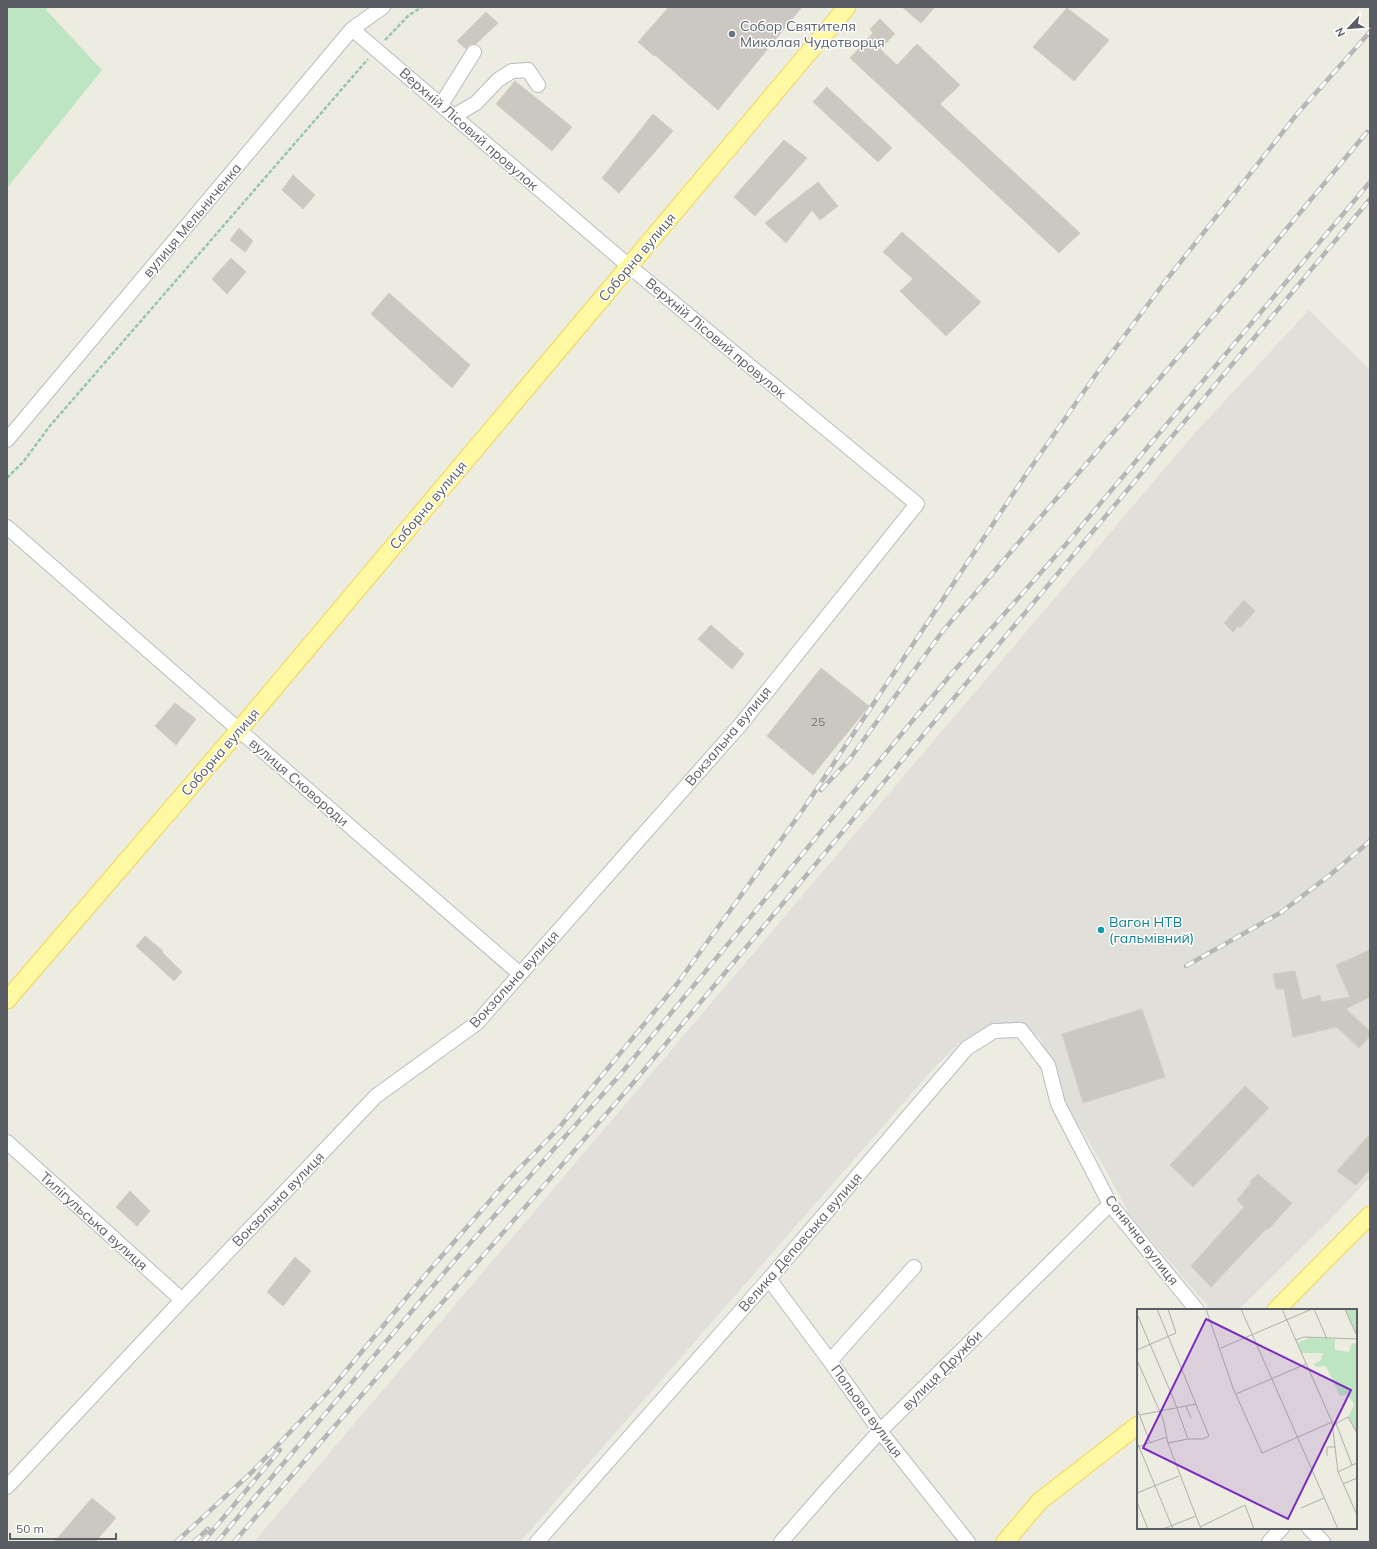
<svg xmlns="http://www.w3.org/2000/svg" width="1377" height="1549" viewBox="0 0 1377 1549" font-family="Mulish,sans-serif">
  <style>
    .industrial { fill: #e0dfd9 }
    .green { fill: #bde5c1 }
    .building { fill: #cac8c1; stroke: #d2cec0 }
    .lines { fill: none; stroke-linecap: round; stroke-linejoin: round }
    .minor-casing { stroke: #b9bbc1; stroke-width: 16 }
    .major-casing { stroke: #f2d555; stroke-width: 19 }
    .path { stroke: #96c6a9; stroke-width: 2.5; stroke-dasharray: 4 2; stroke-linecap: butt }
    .minor { stroke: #fff; stroke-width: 14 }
    .major { stroke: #fff9a4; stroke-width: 17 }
    .rail-casing { stroke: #b5b6b6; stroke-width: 4.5 }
    .rail { stroke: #fff; stroke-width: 3; stroke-dasharray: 9; stroke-linecap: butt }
    .worship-dot { fill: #6b7280; stroke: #fff; stroke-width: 1.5 }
    .culture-dot { fill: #0f9aa8; stroke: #fff; stroke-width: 1.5 }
    .labels { text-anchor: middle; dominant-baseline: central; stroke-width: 3; stroke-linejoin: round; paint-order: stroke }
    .number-label { font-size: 12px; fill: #76787a }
    .worship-label { font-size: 14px; fill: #5b616d; stroke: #fff; text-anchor: start }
    .street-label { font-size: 14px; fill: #5a5d63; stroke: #fff }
    .culture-label { font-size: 14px; fill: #0d838f; stroke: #fff; text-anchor: start }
    .inset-road { fill: none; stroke: #aeafab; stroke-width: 1 }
    .view { fill: #7b2cbf; fill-opacity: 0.15; stroke: #7b2cbf; stroke-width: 2 }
    .inset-edge { fill: none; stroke: #5a5d63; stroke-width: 2 }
  </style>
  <rect width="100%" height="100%" fill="#edece1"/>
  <path class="industrial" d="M1309,310L1370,370V1177L1330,1220L1238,1310H1211L1129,1214L1106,1170L1068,1108L1040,1038L1026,1026H1000L958,1044L932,1070L520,1542H254L1194,434Z"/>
  <path class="green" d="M7,7H48L46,10L102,70L7,188Z"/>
  <path class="building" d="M669,7H802L718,110L655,55L654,56L638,42Z
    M902,7H935L921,23Z
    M1067,8L1109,40L1074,81L1033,47Z
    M486,12L498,23L476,44H470L466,49L457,41Z
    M880,19L895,34L880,49L897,65L917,44L960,85L940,104L1080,233L1059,253L850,58L873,33L870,29Z
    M515,81L572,127L552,151L496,104Z
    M827,87L892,148L878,162L813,102Z
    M653,114L673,131L619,193L602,178Z
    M784,140L807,158L755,216L734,197Z
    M293,175L315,195L303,209L282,190Z
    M818,182L838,206L820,220L812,210L786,243L765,223Z
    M239,228L253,241L245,252L230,240Z
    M902,232L981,302L946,336L900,291L913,279L883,252Z
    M231,258L246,272L227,294L212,279Z
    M389,293L470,365L452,388L371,314Z
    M1244,600L1255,611L1240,628L1238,626L1233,632L1224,623Z
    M711,625L744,654L732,669L698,639Z
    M821,668L869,706L813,775L767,736Z
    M175,703L196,719L176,745L155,726Z
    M145,936L163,951L162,952L182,972L174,981L136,946Z
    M1370,950V997L1346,1009L1370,1031V1036L1359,1048L1337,1027L1293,1037L1284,989H1276L1273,974L1295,971L1302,1000L1320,995L1321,1002L1350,997L1336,965Z
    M1142,1009L1165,1077L1083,1103L1062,1034Z
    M1245,1086L1269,1108L1193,1187L1170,1165Z
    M1370,1134V1169L1356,1185L1337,1171Z
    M1258,1174L1292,1203L1268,1230L1267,1228L1211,1287L1191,1266L1244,1207L1237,1200L1251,1183L1250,1181Z
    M130,1191L150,1211L137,1226L116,1207Z
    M295,1257L311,1271L283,1306L267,1292Z
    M92,1498L116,1518L95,1542H54Z"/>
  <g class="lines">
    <defs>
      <path id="minor" d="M441,105L474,52
        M454,116L476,103L498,80L512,71L528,70L538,85
        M7,440L352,29L383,7
        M7,527L239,730L520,974
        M7,1142L182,1300
        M769,1279L830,1361L880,1431L968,1542
        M830,1361L914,1267
        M7,1487L182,1300L376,1096L477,1023L741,724L917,504L629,266L352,29
        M1309,1528L1323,1542
        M537,1542L769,1279L967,1048L994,1031L1021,1030L1048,1065L1058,1104L1110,1204L1197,1310
        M781,1542L829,1487L880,1431L1110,1204
        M1269,1542L1282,1528"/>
      <path id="major" d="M7,1000L239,730L847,7
        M1276,1310L1370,1215
        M1005,1542L1040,1501L1138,1425"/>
    </defs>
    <use href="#minor" class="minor-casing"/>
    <use href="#major" class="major-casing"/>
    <path class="path" d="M385,40L409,15L422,7
      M7,478L24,461L49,427L368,59"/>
    <use href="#minor" class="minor"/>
    <use href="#major" class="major"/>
    <defs>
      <path id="rail" d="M821,790L849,760L942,632L1245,279L1367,132
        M1186,966L1280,913L1330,875L1370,841
        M176,1542L253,1471L330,1390L427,1273L508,1180L558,1129L677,984L802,811L1027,473L1099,370L1164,283L1297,114L1370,32
        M194,1542L208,1529
        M203,1542L280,1450
        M217,1542L455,1260L619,1076L952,673L1068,542L1370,182
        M234,1542L634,1082L1370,199"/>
    </defs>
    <use href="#rail" class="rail-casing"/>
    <use href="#rail" class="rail"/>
  </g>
  <circle class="worship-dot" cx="732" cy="34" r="4"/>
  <circle class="culture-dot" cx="1101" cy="930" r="4"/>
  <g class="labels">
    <g class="number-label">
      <text x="818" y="721">25</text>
    </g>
    <g class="worship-label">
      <text x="740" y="26">Собор Святителя<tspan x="740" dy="16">Миколая Чудотворця</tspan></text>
    </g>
    <g class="street-label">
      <text transform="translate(469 129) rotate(41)">Верхній Лісовий провулок</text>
      <text transform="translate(192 220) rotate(-50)">вулиця Мельниченка</text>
      <text transform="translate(637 257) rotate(-50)">Соборна вулиця</text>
      <text transform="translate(716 338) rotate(40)">Верхній Лісовий провулок</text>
      <text transform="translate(428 505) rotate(-50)">Соборна вулиця</text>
      <text transform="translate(728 736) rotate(-50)">Вокзальна вулиця</text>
      <text transform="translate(220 752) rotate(-49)">Соборна вулиця</text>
      <text transform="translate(299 782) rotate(41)">вулиця Сковороди</text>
      <text transform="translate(514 979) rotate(-48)">Вокзальна вулиця</text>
      <text transform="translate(278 1199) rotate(-46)">Вокзальна вулиця</text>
      <text transform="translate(94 1221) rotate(42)">Тилігульська вулиця</text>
      <text transform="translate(1142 1240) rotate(52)">Сонячна вулиця</text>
      <text transform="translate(800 1242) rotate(-49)">Велика Деповська вулиця</text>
      <text transform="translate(942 1370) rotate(-45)">вулиця Дружби</text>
      <text transform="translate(867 1411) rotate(54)">Польова вулиця</text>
    </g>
    <g class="culture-label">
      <text x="1109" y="922">Вагон НТВ<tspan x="1109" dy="16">(гальмівний)</tspan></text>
    </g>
  </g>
  <g transform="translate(1137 1309)">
    <rect width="220" height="220" fill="#edece1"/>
    <path d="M207,0H220V27ZM172,29L198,30V41L212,43L215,34L220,35V124L211,108L217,96L211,85L203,87L189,57L179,58L177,55L184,51L186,44H165L160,34Z" fill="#bde5c1"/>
    <path class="inset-road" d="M20,0L72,127L66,130H51L31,134M69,0L96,79L125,144L195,113M104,0L201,220M145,0L195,113L201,163L220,206M177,0L190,30M208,0L220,27M0,5L37,91L51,130M159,31L167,28L220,30M84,39L175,0M0,41L39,24L31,0M0,51L26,110L31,134L64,220M99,85L169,55M49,97L54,109M0,100L13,133M3,106L59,95M198,112L215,156M196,116L211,108L220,124M0,133L36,220M0,138L30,128M190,147V138H198M201,163L220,154M206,175L220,169M0,184L42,167M0,193L11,220M164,199L187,189M63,218L108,196L117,220M26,220L59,207"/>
    <path class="view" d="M69,10L214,81L151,210L6,139Z"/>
    <rect width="220" height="220" class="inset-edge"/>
  </g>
  <rect width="1377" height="1549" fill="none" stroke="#5a5d63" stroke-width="16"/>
  <g transform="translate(1349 28) rotate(244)" stroke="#ffffff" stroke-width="3" paint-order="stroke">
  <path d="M0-3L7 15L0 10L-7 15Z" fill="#5a5d63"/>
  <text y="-6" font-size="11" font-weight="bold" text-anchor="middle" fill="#5a5d63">N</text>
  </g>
  <path d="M10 1533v6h106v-6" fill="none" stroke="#5a5d63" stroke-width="2"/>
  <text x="16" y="1533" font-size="12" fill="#5a5d63" stroke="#ffffff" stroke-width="3" paint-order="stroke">50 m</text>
</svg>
